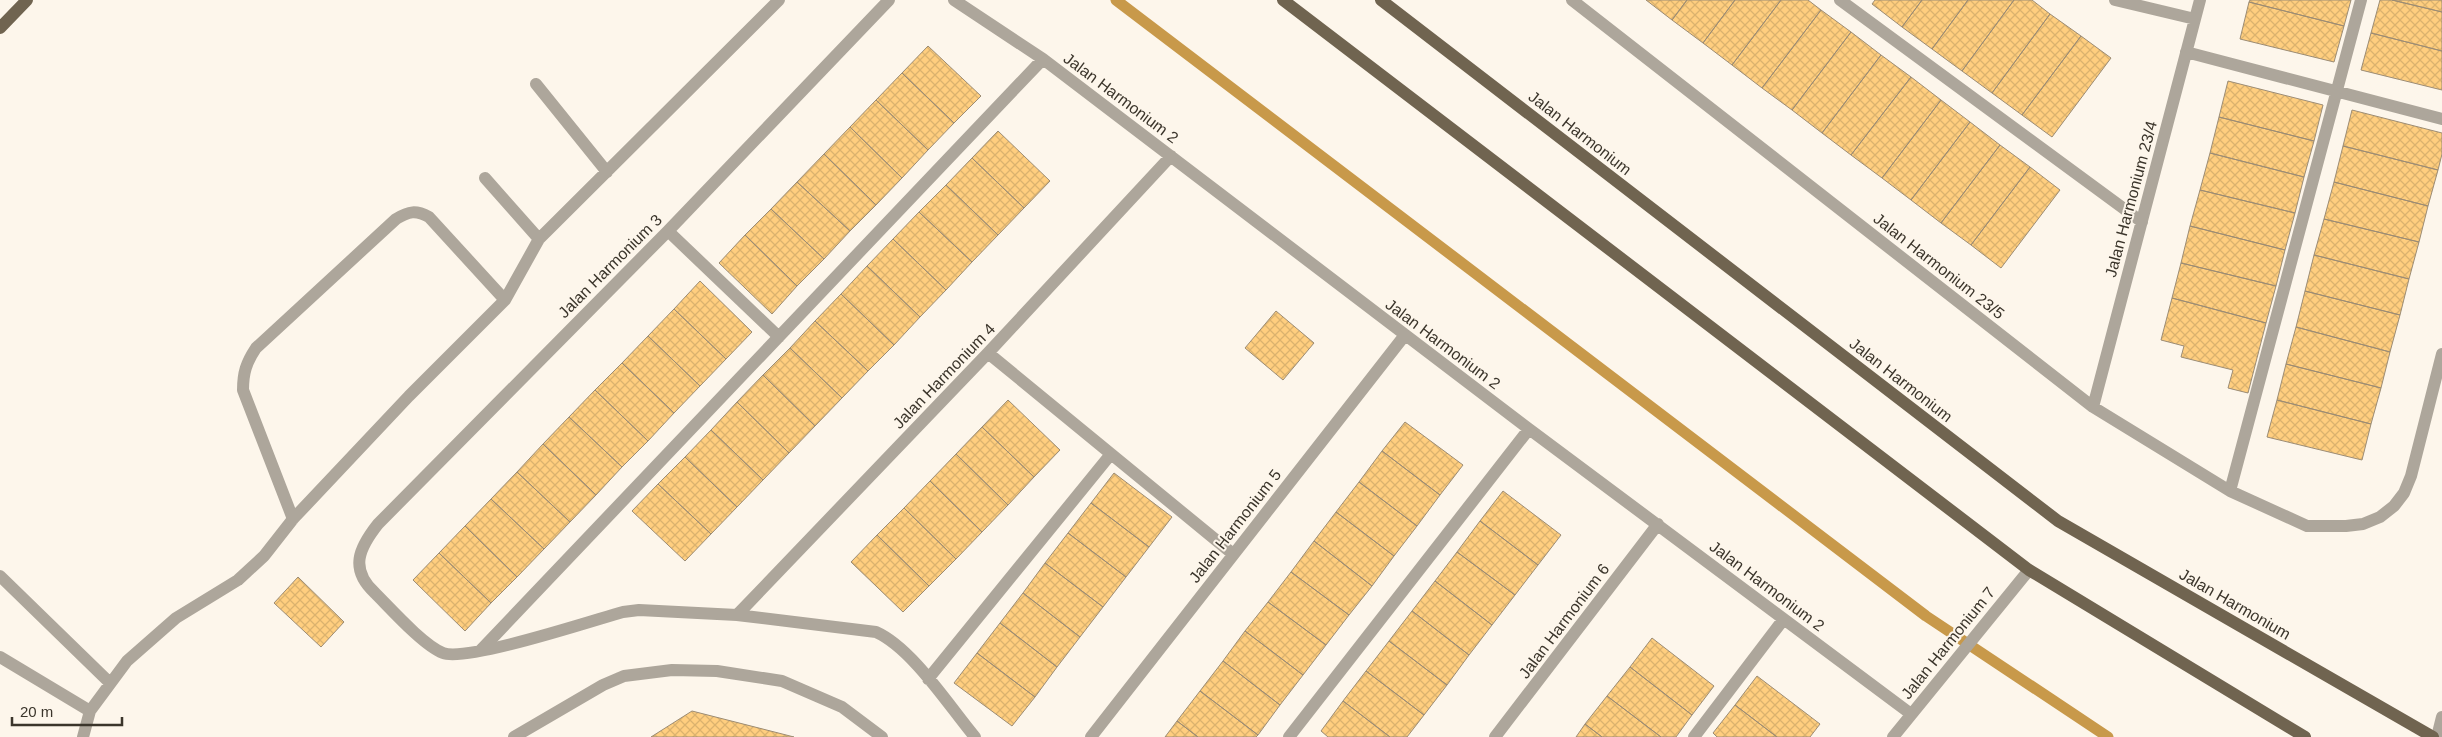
<svg xmlns="http://www.w3.org/2000/svg" width="2442" height="737" viewBox="0 0 2442 737" font-family="Arial,sans-serif">
  <style>
    .lines { fill: none; stroke-linecap: round; stroke-linejoin: round }
    .stream { stroke: #c8994a; stroke-width: 11 }
    .building { fill: url(#building-cross-hatch); stroke: #9c8c74 }
    .minor { stroke: #ada69b; stroke-width: 12 }
    .major { stroke: #706450; stroke-width: 12 }
    .labels { text-anchor: middle; dominant-baseline: central; stroke-width: 4; stroke-linejoin: round; paint-order: stroke }
    .street-label { font-size: 16px; fill: #3b352b; stroke: #fdf6eb }
  </style>
  <defs>
    <pattern id="building-cross-hatch" width="8" height="8" patternUnits="userSpaceOnUse" patternTransform="scale(1.25)"><rect width="8" height="8" fill="#ffce7f"/><path d="M0 0l8 8M0 8l8-8" fill="none" stroke="#dbb26e"/></pattern>
  </defs>
  <rect width="100%" height="100%" fill="#fdf6eb"/>
  <g class="lines">
    <path class="stream" d="M1116,0L1926,616L2108,737"/>
  </g>
  <path class="building" d="M1646,0H1687L1672,20Z
    M1687,0H1735L1703,43L1672,20Z
    M1735,0H1781L1732,65L1703,43Z
    M1781,0H1808L1821,10L1762,88L1732,65Z
    M1875,0H1922L1902,27L1872,4Z
    M1922,0H1968L1932,49L1902,27Z
    M1968,0H2014L1962,71L1932,49Z
    M2014,0H2032L2050,14L1992,93L1962,71Z
    M2250,0H2351L2344,26L2249,2Z
    M2380,0H2392L2442,12V51L2371,33Z
    M2392,0H2442V12Z
    M2249,2L2344,26L2334,62L2240,39Z
    M1821,10L1851,32L1792,110L1762,88Z
    M2050,14L2081,36L2022,115L1992,93Z
    M1851,32L1881,55L1822,133L1792,110Z
    M2371,33L2442,51V90L2361,70Z
    M2081,36L2111,58L2052,137L2022,115Z
    M928,46L981,96L954,123L902,73Z
    M1881,55L1911,77L1851,155L1822,133Z
    M902,73L954,123L928,150L876,100Z
    M1911,77L1941,100L1882,178L1851,155Z
    M2228,81L2323,105L2314,141L2219,117Z
    M876,100L928,150L902,178L850,127Z
    M1941,100L1970,122L1911,200L1882,178Z
    M2352,110L2442,133V154L2438,170L2343,146Z
    M2219,117L2314,141L2304,177L2210,153Z
    M1970,122L2000,145L1941,223L1911,200Z
    M850,127L902,178L876,205L824,154Z
    M998,131L1050,181L1024,208L972,158Z
    M2000,145L2030,167L1971,245L1941,223Z
    M2343,146L2438,170L2428,206L2334,182Z
    M2210,153L2304,177L2295,213L2200,190Z
    M824,154L876,205L850,231L797,182Z
    M972,158L1024,208L998,235L946,185Z
    M2030,167L2060,190L2001,268L1971,245Z
    M797,182L850,231L824,259L771,209Z
    M2334,182L2428,206L2419,242L2324,219Z
    M946,185L998,235L972,262L919,212Z
    M2200,190L2295,213L2285,250L2190,226Z
    M771,209L824,259L797,286L745,235Z
    M919,212L972,262L946,290L893,239Z
    M2324,219L2419,242L2409,279L2314,255Z
    M2190,226L2285,250L2276,286L2181,263Z
    M745,235L797,286L772,314L719,263Z
    M893,239L946,290L920,317L867,266Z
    M2314,255L2409,279L2400,315L2305,291Z
    M2181,263L2276,286L2266,323L2172,298Z
    M867,266L920,317L894,345L841,294Z
    M700,281L752,332L726,359L674,309Z
    M2305,291L2400,315L2390,352L2296,327Z
    M841,294L894,345L868,371L815,321Z
    M2172,298L2266,323L2248,393L2228,388L2233,370L2181,357L2184,346L2161,340Z
    M674,309L726,359L700,386L648,336Z
    M1276,311L1314,343L1283,380L1245,348Z
    M815,321L868,371L842,398L790,348Z
    M2296,327L2390,352L2381,388L2286,364Z
    M648,336L700,386L674,413L622,363Z
    M790,348L842,398L815,426L763,375Z
    M622,363L674,413L648,441L595,390Z
    M2286,364L2381,388L2371,424L2277,400Z
    M763,375L815,426L789,453L737,402Z
    M595,390L648,441L622,467L569,417Z
    M1008,400L1060,450L1034,477L982,427Z
    M2277,400L2371,424L2362,460L2267,437Z
    M737,402L789,453L763,480L711,430Z
    M569,417L622,467L596,495L543,444Z
    M1405,422L1463,465L1440,495L1382,451Z
    M982,427L1034,477L1008,505L956,454Z
    M711,430L763,480L737,507L685,457Z
    M543,444L596,495L570,522L517,472Z
    M1382,451L1440,495L1417,526L1359,482Z
    M956,454L1008,505L982,532L930,481Z
    M685,457L737,507L711,534L658,484Z
    M517,472L570,522L544,549L491,499Z
    M1114,473L1172,517L1149,547L1091,503Z
    M930,481L982,532L956,559L904,508Z
    M1359,482L1417,526L1394,556L1336,512Z
    M658,484L711,534L685,561L632,511Z
    M1503,491L1561,535L1538,565L1480,521Z
    M491,499L544,549L517,577L465,526Z
    M1091,503L1149,547L1126,577L1068,533Z
    M904,508L956,559L929,586L877,535Z
    M1336,512L1394,556L1372,586L1314,541Z
    M1480,521L1538,565L1515,595L1457,552Z
    M465,526L517,577L491,603L439,553Z
    M1068,533L1126,577L1103,607L1045,563Z
    M877,535L929,586L903,612L851,562Z
    M1314,541L1372,586L1349,615L1291,572Z
    M1457,552L1515,595L1492,625L1435,581Z
    M439,553L491,603L465,631L413,580Z
    M1045,563L1103,607L1080,637L1023,593Z
    M1291,572L1349,615L1326,645L1268,602Z
    M298,577L344,622L321,647L274,603Z
    M1435,581L1492,625L1469,655L1412,611Z
    M1023,593L1080,637L1057,667L1000,623Z
    M1268,602L1326,645L1303,675L1245,631Z
    M1412,611L1469,655L1447,685L1389,641Z
    M1000,623L1057,667L1035,697L977,653Z
    M1245,631L1303,675L1280,705L1223,661Z
    M1652,638L1714,686L1692,715L1630,667Z
    M1389,641L1447,685L1424,715L1366,671Z
    M977,653L1035,697L1012,726L954,683Z
    M1223,661L1280,705L1258,735L1200,691Z
    M1630,667L1692,715L1676,737H1661L1607,696Z
    M1366,671L1424,715L1407,737H1390L1343,701Z
    M1757,676L1820,724L1810,737H1777L1735,705Z
    M1200,691L1258,735L1256,737H1198L1177,721Z
    M1607,696L1661,737H1602L1585,724Z
    M1343,701L1390,737H1328L1321,731Z
    M1735,705L1777,737H1717L1713,733Z
    M692,711L794,737H651Z
    M1177,721L1198,737H1165Z
    M1585,724L1602,737H1576Z"/>
  <g class="lines">
    <path class="minor" d="M889,0L668,231L378,524C359,548 349,569 375,593C391,609 423,645 443,653C467,662 591,621 623,612L639,610L737,615L876,632C912,648 949,706 975,737
      M954,0L1043,59L1529,429L1911,714
      M1572,0L2093,407L2230,491L2307,526H2346L2363,524L2380,517L2394,506L2404,493L2411,476L2442,354
      M1840,0L2142,222
      M2115,0L2195,19
      M2186,52L2442,119
      M536,84L607,172
      M485,178L539,239
      M668,231L779,337
      M988,353L1233,554
      M2093,407L2200,0
      M2230,491L2361,0
      M293,519L243,390C243,373 246,363 256,348L396,219C409,211 416,210 429,217L505,300
      M0,576L109,682
      M737,615L988,353L1171,156
      M480,651L1043,59
      M0,657L90,711
      M928,679L1111,454
      M83,737L90,711L127,661L176,618L238,580L264,556L293,519L409,396L505,300L539,239L779,0
      M514,737L603,685L624,676L672,670L717,671L782,681L842,707L882,737
      M1091,737L1405,335
      M1289,737L1529,429
      M1495,737L1658,524
      M1694,737L1783,620
      M1893,737L2029,570
      M2437,737L2442,717"/>
    <path class="major" d="M1283,0L2029,570L2305,737
      M1381,0L2058,521L2433,737
      M0,28L27,0"/>
  </g>
  <g class="labels">
    <g class="street-label">
      <text transform="translate(1121 98) rotate(37)">Jalan Harmonium 2</text>
      <text transform="translate(1580 133) rotate(38)">Jalan Harmonium</text>
      <text transform="translate(2131 199) rotate(-75)">Jalan Harmonium 23/4</text>
      <text transform="translate(610 266) rotate(-45)">Jalan Harmonium 3</text>
      <text transform="translate(1939 266) rotate(38)">Jalan Harmonium 23/5</text>
      <text transform="translate(1443 344) rotate(37)">Jalan Harmonium 2</text>
      <text transform="translate(944 376) rotate(-46)">Jalan Harmonium 4</text>
      <text transform="translate(1901 380) rotate(38)">Jalan Harmonium</text>
      <text transform="translate(1235 526) rotate(-52)">Jalan Harmonium 5</text>
      <text transform="translate(1767 586) rotate(37)">Jalan Harmonium 2</text>
      <text transform="translate(2235 604) rotate(30)">Jalan Harmonium</text>
      <text transform="translate(1564 621) rotate(-53)">Jalan Harmonium 6</text>
      <text transform="translate(1948 643) rotate(-51)">Jalan Harmonium 7</text>
    </g>
  </g>
  <path d="M12 717v8h110v-8" fill="none" stroke="#3b352b" stroke-width="2.5"/>
  <text x="20" y="717" font-size="15" fill="#3b352b" stroke="#fdf6eb" stroke-width="4" paint-order="stroke">20 m</text>
</svg>
